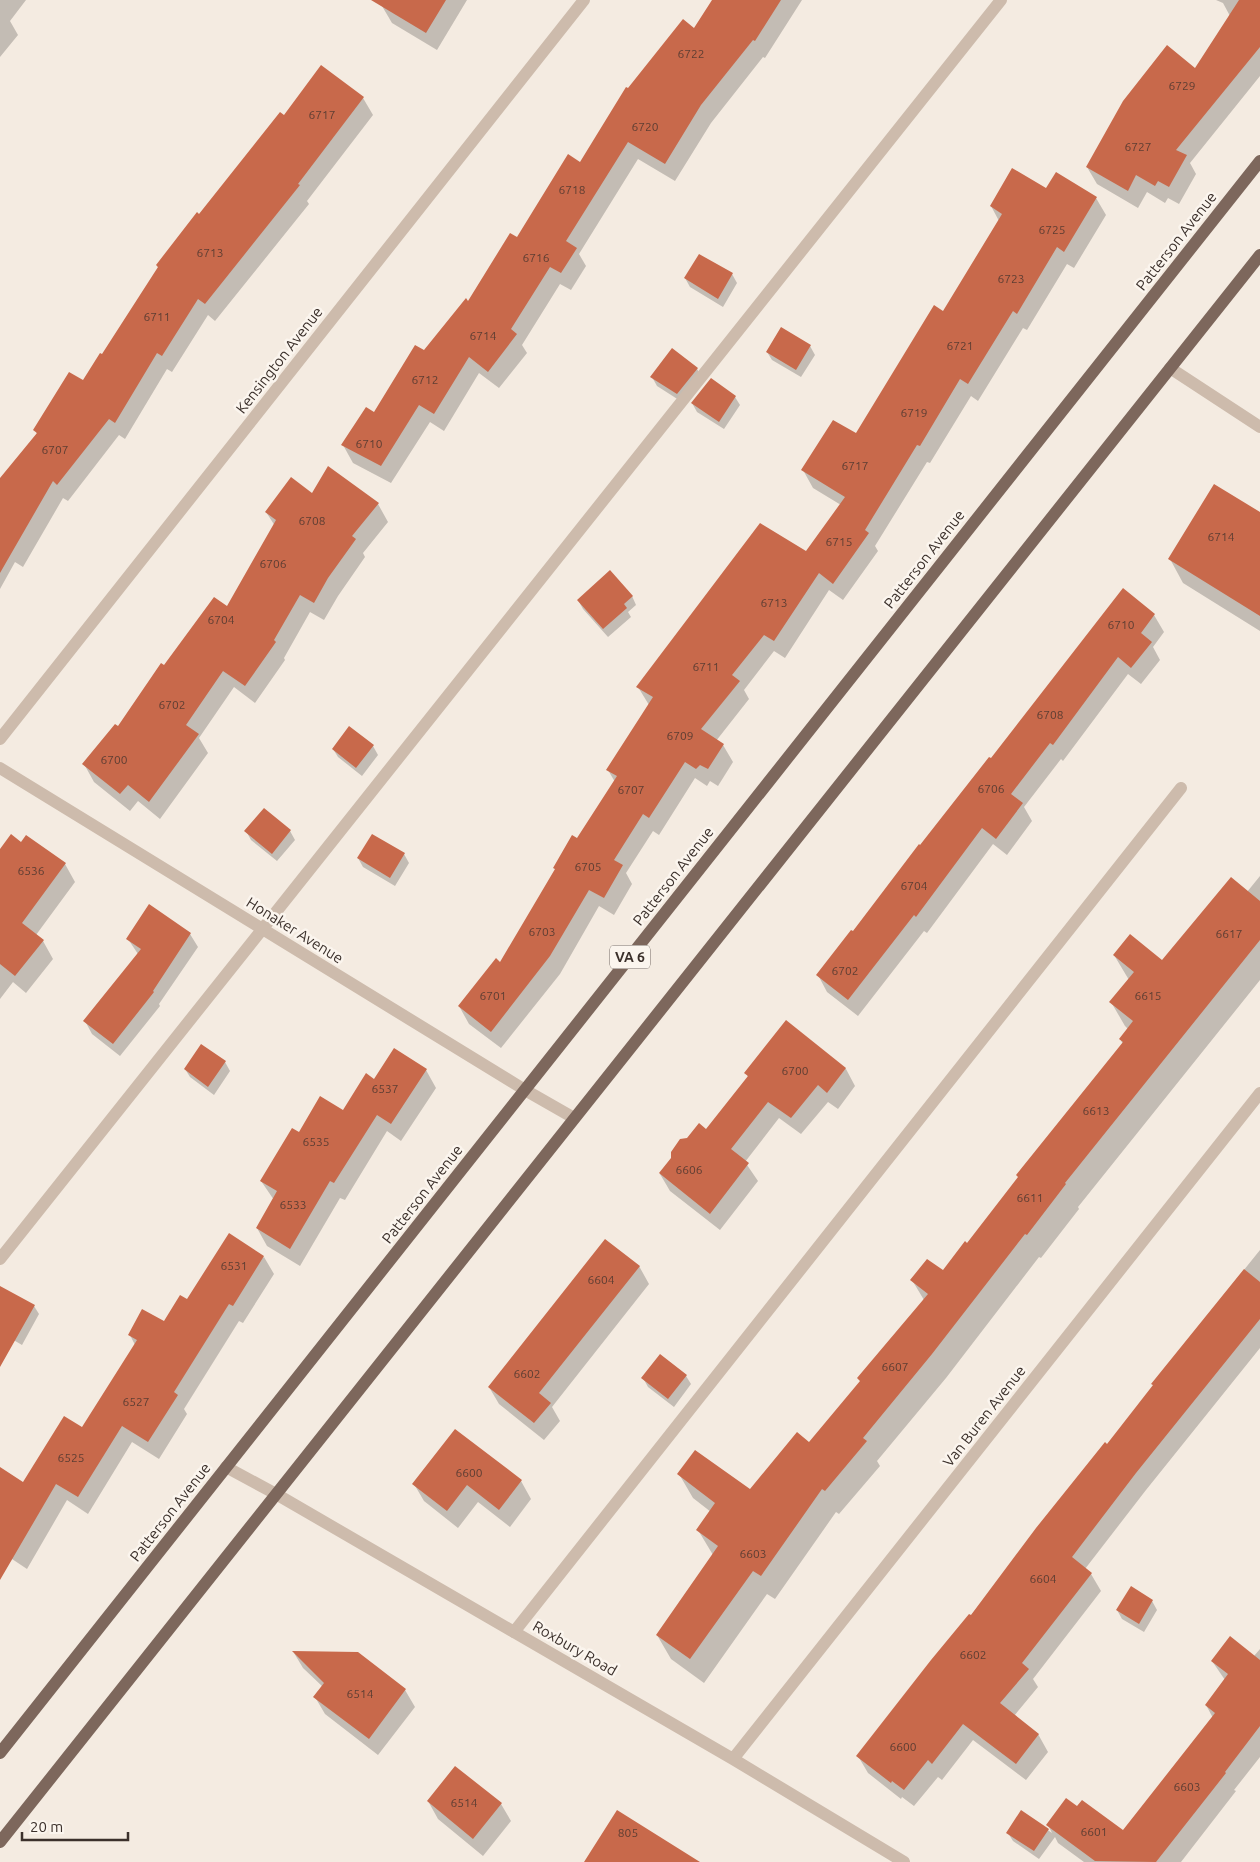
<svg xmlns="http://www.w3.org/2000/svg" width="1260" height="1862" viewBox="0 0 1260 1862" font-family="Ubuntu,sans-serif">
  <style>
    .shadow { fill: #0003 }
    .building { fill: #c8694b }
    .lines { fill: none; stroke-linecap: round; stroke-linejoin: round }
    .lane { stroke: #cdbbac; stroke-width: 12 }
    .street { stroke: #cdbbac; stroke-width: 12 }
    .primary { stroke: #7d675c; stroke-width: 12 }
    .labels { text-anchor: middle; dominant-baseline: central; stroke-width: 5; stroke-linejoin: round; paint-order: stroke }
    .number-label { font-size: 12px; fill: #5e3e33 }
    .shield { fill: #fbf5ee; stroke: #756b66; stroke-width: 1 }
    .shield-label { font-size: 14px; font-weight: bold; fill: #3b302b }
    .street-label { font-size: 15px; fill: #3b302b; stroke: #fbf5ee }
  </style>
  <rect width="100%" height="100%" fill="#f4ebe1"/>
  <path class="shadow" d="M0,0H26L10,21L18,35L0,57Z
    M385,0H467L437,50L392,23L382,6Z
    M713,0H802L765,58L763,57L711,123L675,181L638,159L579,254L586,266L571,290L560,284L522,345L527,353L499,388L479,373L444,431L430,422L391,483L353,463L343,445L374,414L425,352L469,302L517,239L580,164L628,90L694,29Z
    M1216,0H1260V76L1190,163L1196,174L1179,204L1168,198L1165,203L1147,192L1138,208L1097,184L1087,167L1196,69L1230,16L1223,3Z
    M363,98L373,115L307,201L309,204L215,321L208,315L172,372L167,369L125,439L119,435L68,501L63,498L23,567L15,562L0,589V480L37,434L35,430L83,382L103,356L159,268L157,266L284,117Z
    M1047,190L1096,198L1106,215L1074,268L1067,264L1027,330L1023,328L978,401L971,396L930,463L927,462L875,546L878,551L843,600L829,590L785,658L774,651L744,690L749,699L716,741L723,745L733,762L718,786L710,781L707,786L695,778L659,835L653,831L626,873L632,884L614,915L599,906L560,974L501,1048L469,1024L459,1006L500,964L556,870L554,868L578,839L615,782L608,770L649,705L638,687L807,552L841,505L813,488L803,470L856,435L944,312L999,221L991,206Z
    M699,255L732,274L737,283L723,307L690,287L685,278Z
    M781,328L810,346L815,355L801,377L772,360L767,352Z
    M697,369L702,377L682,402L657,386L652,377Z
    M735,397L740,405L724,429L697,412L692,403Z
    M312,495L378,504L388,522L363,553L365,557L338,596L324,620L310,612L284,658L285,660L255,703L234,687L199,738L208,753L160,819L138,801L130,811L94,782L84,764L118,728L165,667L228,608L275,526L266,512Z
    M1260,514V631L1183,583L1170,559Z
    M632,596L636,605L628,612L631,617L608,637L583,609L578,600Z
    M1154,615L1164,632L1153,647L1160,660L1141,684L1128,674L1063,761L1061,759L1024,807L1032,821L1007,855L993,844L927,933L924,931L858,1016L827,992L818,975L991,760Z
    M373,746L378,755L362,776L338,757L333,749Z
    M246,831H290L295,840L277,861L251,840Z
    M22,843L65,864L75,882L36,935L43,941L53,959L26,993L13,982L0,999V851Z
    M404,854L409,863L395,886L363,867L358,858Z
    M1260,876V980L1078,1207L1079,1209L1041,1258L1039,1257L946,1378L877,1461L880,1466L839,1514L836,1512L775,1599L767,1594L704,1683L671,1659L657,1635L713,1555L698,1530L711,1512L693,1498L679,1474L750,1491L809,1444L861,1382L924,1300L912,1280L943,1272L968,1245L1123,1044L1120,1039L1128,1029L1125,1026L1111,1002L1129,980L1114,955L1163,962L1247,892Z
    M190,934L198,947L159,1004L160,1006L120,1056L92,1034L85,1021L138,954L128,939Z
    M786,1022L846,1069L855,1086L838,1109L828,1102L801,1134L779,1118L745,1162L758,1181L720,1230L670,1191L660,1174L706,1131L748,1077L746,1073Z
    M225,1062L230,1071L214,1095L190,1077L185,1069Z
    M426,1070L436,1088L401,1141L387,1131L345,1200L340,1198L300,1266L267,1246L257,1228L274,1200L261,1181L344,1111L374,1081Z
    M1260,1250V1348L1146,1490L1085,1569L1091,1574L1101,1591L1033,1679L1038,1687L1014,1716L1038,1734L1048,1752L1026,1780L973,1740L942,1780L938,1777L914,1806L902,1797L901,1799L868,1773L858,1756L1107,1446L1154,1387L1152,1384Z
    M264,1257L274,1274L243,1323L239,1321L184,1409L187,1414L159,1459L132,1442L88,1514L67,1500L27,1569L0,1551V1468L23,1484L82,1429L135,1345L130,1335L165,1322L187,1300Z
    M639,1266L649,1284L552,1407L560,1421L544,1440L499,1404L489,1387Z
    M0,1298L34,1306L39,1314L22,1345L0,1332Z
    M686,1376L691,1384L674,1407L648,1387L643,1378Z
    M521,1481L531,1499L510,1527L478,1502L458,1528L424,1501L414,1484Z
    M1152,1601L1157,1610L1144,1632L1122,1619L1117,1610Z
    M1260,1649V1757L1234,1790L1236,1791L1181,1862H1084L1058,1843L1055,1837L1039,1859L1013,1841L1008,1833L1022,1812L1052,1833L1048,1825L1078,1808L1123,1832L1213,1718L1206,1705L1225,1680L1212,1661L1254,1656Z
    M294,1653L405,1690L415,1707L378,1755L325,1714L315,1697L323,1687L303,1668Z
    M428,1801L501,1804L511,1821L483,1856L438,1819Z"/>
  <path class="building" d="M371,0H446L426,33Z
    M712,0H781L755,41L753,40L701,105L665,164L628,142L566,241L577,248L561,273L550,267L511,329L517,334L488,372L469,357L434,414L419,405L381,466L341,445L366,407L374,412L415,345L424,350L466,298L468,301L510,233L517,237L568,154L580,162L626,87L628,88L683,19L694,28Z
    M1239,0H1260V47L1176,150L1187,155L1169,187L1158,181L1155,186L1136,175L1128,191L1086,167L1123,101L1167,45L1195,68Z
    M321,65L364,97L298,184L300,185L205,304L198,299L162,356L157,353L115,423L109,419L57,485L53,481L0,573V478L37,433L33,430L69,372L83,380L100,353L102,354L158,267L156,265L197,212L199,214L280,112L284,115Z
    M1012,168L1046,188L1056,172L1097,197L1064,252L1057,247L1017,314L1013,311L968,384L960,379L920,446L917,445L865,530L869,533L833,584L819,573L774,641L764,635L732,675L740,681L701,729L724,744L708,769L700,765L696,769L685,762L649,818L643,814L614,860L623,865L604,898L589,890L550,956L491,1032L458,1006L496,958L500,962L555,869L553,868L572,835L577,838L617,776L606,770L653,697L636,687L760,523L806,551L845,497L801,470L833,420L856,433L934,305L943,311L1002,214L990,206Z
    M699,254L733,273L718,299L684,278Z
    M781,327L811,345L796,370L766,352Z
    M672,348L698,368L677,394L650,377Z
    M711,378L736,396L719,422L691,403Z
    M328,466L379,503L352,536L356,539L328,578L314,603L300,595L274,640L276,642L245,686L223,671L186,725L199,734L149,802L128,785L120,794L82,764L115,724L118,726L161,663L164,665L214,597L227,606L276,520L265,512L291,477L312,493Z
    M1214,484L1260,512V616L1168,559Z
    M610,570L633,596L624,604L627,608L603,629L577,600Z
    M1123,588L1155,614L1141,633L1152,642L1131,668L1118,657L1053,745L1050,743L1011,794L1023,803L996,839L982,828L916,917L914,915L848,1000L816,975L851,930L853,931L919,844L920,845L989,757L991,758Z
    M349,726L374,745L356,768L332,749Z
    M264,808L291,830L272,854L244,831Z
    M11,834L21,842L26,835L66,863L22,923L44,940L15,976L0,964V849Z
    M372,834L405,853L390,878L357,858Z
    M1231,877L1260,901V940L1065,1183L1066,1184L1027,1235L1025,1234L932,1354L863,1438L867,1441L825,1491L822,1489L761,1576L753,1571L690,1659L656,1635L718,1546L696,1530L715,1503L677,1474L695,1450L750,1489L797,1432L809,1442L860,1381L857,1378L928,1294L910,1280L927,1259L943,1270L965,1241L967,1243L1018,1177L1016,1175L1123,1042L1119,1039L1133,1021L1109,1002L1134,972L1113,955L1130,934L1162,960Z
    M149,904L191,933L153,991L154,992L113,1044L83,1021L141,949L126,939Z
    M786,1020L846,1068L827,1093L818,1085L791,1118L768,1102L731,1149L749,1163L710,1214L659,1173L671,1158V1152L680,1139L687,1138L699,1123L706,1129L748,1076L744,1073Z
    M201,1044L226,1061L208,1087L184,1069Z
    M394,1048L427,1069L391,1124L377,1115L334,1183L330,1181L290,1249L256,1228L277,1191L260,1181L292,1128L299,1132L320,1096L343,1110L366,1073L374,1079Z
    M229,1233L264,1256L233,1306L229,1304L174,1392L178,1395L148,1442L122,1426L78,1497L56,1484L0,1580V1467L23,1482L64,1416L82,1427L137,1340L128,1335L142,1309L164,1321L180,1295L187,1299Z
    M605,1239L640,1266L539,1393L551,1403L534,1423L488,1387Z
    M1244,1269L1260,1282V1319L1136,1473L1072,1557L1092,1573L1022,1663L1029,1669L1000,1703L1039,1734L1016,1764L963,1724L932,1764L928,1760L904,1790L892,1781L891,1783L856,1756L931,1660L969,1614L971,1615L1036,1528L1105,1442L1107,1444L1153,1385L1151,1384Z
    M0,1286L35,1305L0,1367Z
    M660,1354L687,1375L668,1399L641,1378Z
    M455,1429L522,1480L499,1510L467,1485L447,1511L412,1484Z
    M1131,1586L1153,1600L1139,1624L1116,1610Z
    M1230,1636L1260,1660V1726L1225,1772L1226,1773L1156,1862L1095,1861L1046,1825L1066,1798L1077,1806L1082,1800L1123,1830L1215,1713L1205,1705L1228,1674L1211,1661Z
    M292,1651L358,1652L406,1689L369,1739L313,1697L324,1683Z
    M455,1766L502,1803L473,1839L427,1801Z
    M617,1810L700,1862H584Z
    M1021,1810L1049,1829L1034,1851L1006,1833Z"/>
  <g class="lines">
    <path class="lane" d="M1170,368L1260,427
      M0,1259L1001,0
      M514,1632L1181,788"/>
    <path class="street" d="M0,739L584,0
      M0,768L525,1090L574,1118
      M226,1467L276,1494L733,1759L904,1862
      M733,1759L1260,1093"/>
    <path class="primary" d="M0,1753L1260,161
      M0,1842L1260,255"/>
  </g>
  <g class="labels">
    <g class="number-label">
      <text x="691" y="53">6722</text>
      <text x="1182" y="85">6729</text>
      <text x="322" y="114">6717</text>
      <text x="645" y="126">6720</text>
      <text x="1138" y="146">6727</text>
      <text x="572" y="189">6718</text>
      <text x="1052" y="229">6725</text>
      <text x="210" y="252">6713</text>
      <text x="536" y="257">6716</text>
      <text x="1011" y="278">6723</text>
      <text x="157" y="316">6711</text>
      <text x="483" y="335">6714</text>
      <text x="960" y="345">6721</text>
      <text x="425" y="379">6712</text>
      <text x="914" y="412">6719</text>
      <text x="369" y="443">6710</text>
      <text x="55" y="449">6707</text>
      <text x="855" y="465">6717</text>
      <text x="312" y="520">6708</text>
      <text x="1221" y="536">6714</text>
      <text x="839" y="541">6715</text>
      <text x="273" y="563">6706</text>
      <text x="774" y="602">6713</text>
      <text x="221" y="619">6704</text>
      <text x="1121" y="624">6710</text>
      <text x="706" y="666">6711</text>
      <text x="172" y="704">6702</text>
      <text x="1050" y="714">6708</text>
      <text x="680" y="735">6709</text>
      <text x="114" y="759">6700</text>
      <text x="991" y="788">6706</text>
      <text x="631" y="789">6707</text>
      <text x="588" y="866">6705</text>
      <text x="31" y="870">6536</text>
      <text x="914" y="885">6704</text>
      <text x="542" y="931">6703</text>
      <text x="1229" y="933">6617</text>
      <text x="845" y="970">6702</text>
      <text x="493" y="995">6701</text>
      <text x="1148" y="995">6615</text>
      <text x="795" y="1070">6700</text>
      <text x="385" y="1088">6537</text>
      <text x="1096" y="1110">6613</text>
      <text x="316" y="1141">6535</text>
      <text x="689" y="1169">6606</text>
      <text x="1030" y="1197">6611</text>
      <text x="293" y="1204">6533</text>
      <text x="234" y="1265">6531</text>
      <text x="601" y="1279">6604</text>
      <text x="895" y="1366">6607</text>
      <text x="527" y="1373">6602</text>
      <text x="136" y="1401">6527</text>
      <text x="71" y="1457">6525</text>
      <text x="469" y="1472">6600</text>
      <text x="753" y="1553">6603</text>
      <text x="1043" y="1578">6604</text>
      <text x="973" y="1654">6602</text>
      <text x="360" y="1693">6514</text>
      <text x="903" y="1746">6600</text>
      <text x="1187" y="1786">6603</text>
      <text x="464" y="1802">6514</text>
      <text x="1094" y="1831">6601</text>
      <text x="628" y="1832">805</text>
    </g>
    <rect class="shield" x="610" y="945.5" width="40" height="23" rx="4"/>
    <g class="shield-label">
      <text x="630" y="957">VA 6</text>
    </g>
    <g class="street-label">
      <text transform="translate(1176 241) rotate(-52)">Patterson Avenue</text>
      <text transform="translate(279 360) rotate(-52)">Kensington Avenue</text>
      <text transform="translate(924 559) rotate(-52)">Patterson Avenue</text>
      <text transform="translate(673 876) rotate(-52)">Patterson Avenue</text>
      <text transform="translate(295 930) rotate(32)">Honaker Avenue</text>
      <text transform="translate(422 1194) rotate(-52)">Patterson Avenue</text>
      <text transform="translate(984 1416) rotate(-52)">Van Buren Avenue</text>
      <text transform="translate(170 1512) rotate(-52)">Patterson Avenue</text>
      <text transform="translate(575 1648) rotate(30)">Roxbury Road</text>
    </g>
  </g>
  <path d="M22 1832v8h106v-8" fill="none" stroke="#3b302b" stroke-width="2.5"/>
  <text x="30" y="1832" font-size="15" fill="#3b302b" stroke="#fbf5ee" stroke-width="4" paint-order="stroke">20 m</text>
</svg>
